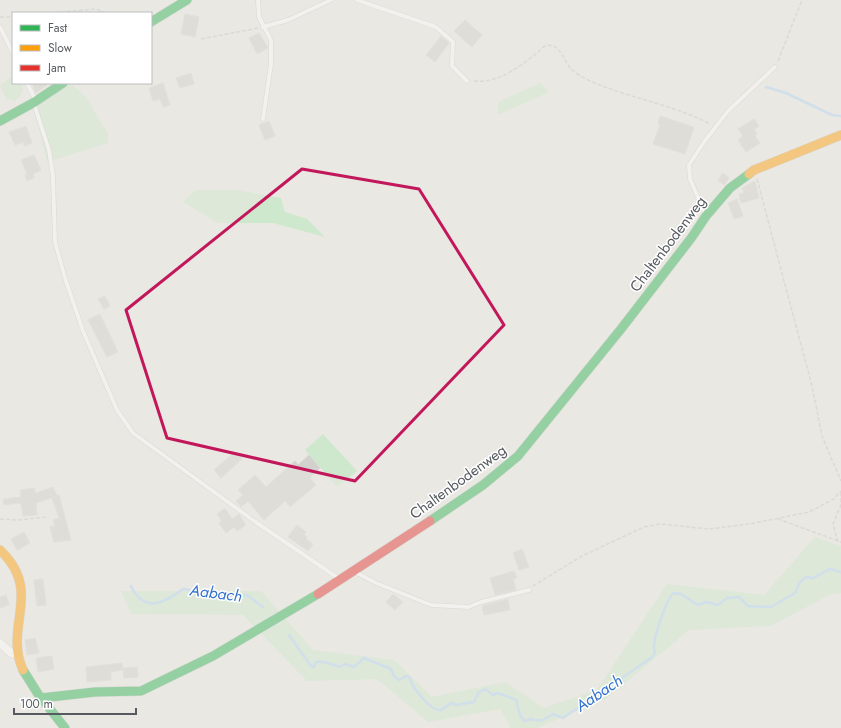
<svg xmlns="http://www.w3.org/2000/svg" width="841" height="728" viewBox="0 0 841 728" font-family="Jost,sans-serif">
  <style>
    .green { fill: #cee8cd }
    .lines { fill: none; stroke-linecap: round; stroke-linejoin: round }
    .stream { stroke: #b3d4f6; stroke-width: 2.5 }
    .building { fill: #d2d1cd; stroke: #d9d7d1 }
    .lane-casing { stroke: #c7c7c6; stroke-width: 5 }
    .street-casing { stroke: #c7c7c6; stroke-width: 9 }
    .fast-casing { stroke: #c6c6c6; stroke-width: 10 }
    .slow-casing { stroke: #c6c6c6; stroke-width: 10 }
    .jam-casing { stroke: #c6c6c6; stroke-width: 10 }
    .path { stroke: #c5ccc8; stroke-width: 1.5; stroke-dasharray: 4 2; stroke-linecap: butt }
    .lane { stroke: #fcfcfb; stroke-width: 4 }
    .street { stroke: #fcfcfb; stroke-width: 8 }
    .fast { stroke: #30b455; stroke-width: 9 }
    .slow { stroke: #ff9f0a; stroke-width: 9 }
    .jam { stroke: #e5322d; stroke-width: 9 }
    .marked { fill: none; stroke: #c2185b; stroke-width: 3; stroke-linejoin: round }
    .labels { text-anchor: middle; dominant-baseline: central; stroke-width: 3; stroke-linejoin: round; paint-order: stroke }
    .street-label { font-size: 15px; fill: #575b61; stroke: #fff }
    .water-label { font-size: 16px; font-style: italic; fill: #3372ce; stroke: #fff }
  </style>
  <rect width="100%" height="100%" fill="#eae8e2"/>
  <path class="green" d="M13,75V83H22C25,90 20,97 15,101L10,99L7,100L0,86Z
    M67,83H70L86,97L108,134V143L47,162L33,103Z
    M540,83L549,92L498,115V102Z
    M196,190H237L281,198L285,212L307,219L325,237L273,223H218L183,202Z
    M323,434L357,471L337,487L305,450Z
    M815,537L841,546V593L831,594L771,626L689,630L607,698L537,728H511L500,709L428,722L377,679L307,681L243,615L131,614L121,591H261L313,650L394,660L432,697L505,682L544,708L597,690L667,584L764,595Z"/>
  <g class="lines">
    <path class="stream" d="M766,87L786,93L832,115L841,116
      M131,586C144,613 163,604 183,589L226,596L247,595L263,607
      M289,635L311,666L314,667L316,662C324,661 332,664 339,667L345,664L354,667L364,658L391,669L394,676L399,680L406,676L410,678C411,686 431,712 441,710C444,709 448,704 451,703L456,705L474,702L479,692L485,689L493,695L498,693L516,700L520,715L524,721L531,719C541,723 545,719 553,714L563,718L651,658L655,653C650,643 666,602 673,593L681,594L698,605L706,602L718,605L727,598L739,597L748,606L771,607L795,593L800,582L806,577L813,578L830,569L841,572"/>
  </g>
  <path class="building" d="M185,14L199,17L195,37L181,34Z
    M465,20L482,35L472,47L454,31Z
    M259,33L268,48L257,54L249,38Z
    M441,36L449,43L435,62L426,55Z
    M191,73L194,84L180,88L176,78Z
    M32,83H46L47,85L36,93Z
    M163,83L170,105L163,107L160,99L153,101L149,88Z
    M660,116L694,127L685,154L653,144L660,125L658,124Z
    M754,119L759,126L754,129L757,134L755,136L760,143L746,152L738,140L743,136L738,129Z
    M269,121L275,136L265,140L259,125Z
    M26,126L32,143L25,146L23,142L15,145L9,132Z
    M34,155L41,170L33,174L34,178L27,181L25,175L27,174L21,160Z
    M723,173L729,178L724,185L718,180Z
    M755,181L759,198L741,203L739,194L744,193L742,188Z
    M737,199L743,216L734,219L728,203Z
    M105,296L110,306L104,309L98,299Z
    M100,314L118,352L107,357L88,320Z
    M235,452L242,459L221,478L214,470Z
    M309,455L320,468L310,478L316,485L290,507L285,501L264,520L248,501L241,507L236,501L243,495L238,490L255,475L266,487L295,461L298,465Z
    M53,487L57,496L36,503L37,515L23,516L21,503L4,505L3,499L21,497L20,490L35,488V493Z
    M59,495L71,540L54,542L50,527L55,526L53,520L59,518L52,498Z
    M225,508L232,519L239,514L246,525L237,531L234,527L226,533L219,523L222,521L217,514Z
    M297,525L306,532L304,534L307,537L306,539L313,544L308,551L288,537Z
    M24,532L30,543L17,550L11,539Z
    M522,549L529,567L519,570L513,553Z
    M514,571L517,578L513,579L516,590L495,595L490,578Z
    M43,579L46,605L37,606L34,580Z
    M393,594L403,602L395,610L386,602Z
    M6,595L9,605L0,608V597Z
    M508,599L510,610L484,615L482,606Z
    M35,638L39,653L27,655L25,640Z
    M52,656L54,669L38,672L36,658Z
    M122,663L123,670L111,672V680L87,682L86,667Z
    M137,667L138,677L124,678L123,668Z"/>
  <g class="lines">
    <defs>
      <path id="lane" d="M258,0L259,17L271,40V64L263,119
        M357,0L436,27L453,42L452,66L467,81
        M0,27L13,53
        M263,27L288,20L331,0
        M27,83L36,101
        M34,104L49,150L53,176L55,242L65,278L83,331L117,410L133,433L254,521L341,580
        M705,214L690,179L689,165L704,142L728,111L775,67
        M357,573L376,583L431,605L469,607L481,602L529,590"/>
      <path id="street" d="M0,643L11,653L18,655"/>
      <path id="fast" d="M151,22L187,0
        M0,121L33,103L63,83
        M430,521L483,485L518,456L621,329L692,237L706,216L730,188L749,174
        M23,670L38,694L65,728
        M41,698L95,692L141,691L213,656L318,594"/>
      <path id="slow" d="M749,174L754,170L841,135
        M0,550C44,592 3,626 23,670"/>
      <path id="jam" d="M318,594L430,521"/>
    </defs>
    <use href="#lane" class="lane-casing"/>
    <use href="#street" class="street-casing"/>
    <use href="#fast" class="fast-casing"/>
    <use href="#slow" class="slow-casing"/>
    <use href="#jam" class="jam-casing"/>
    <path class="path" d="M49,13L96,9L106,13
      M0,17H13
      M201,39L258,28
      M778,61L802,0
      M474,81C497,83 515,70 533,56C537,54 541,48 545,46C559,41 564,60 570,68C574,72 582,77 588,80C627,98 672,104 710,124
      M757,179L812,386L822,436L841,481
      M0,519L18,520L47,517
      M778,519L841,542
      M838,542L833,524L841,505V492
      M533,586L582,556L644,527L660,524L709,529L750,524L809,512L834,499L841,491"/>
    <use href="#lane" class="lane"/>
    <use href="#street" class="street"/>
    <use href="#fast" class="fast"/>
    <use href="#slow" class="slow"/>
    <use href="#jam" class="jam"/>
  </g>
  <path d="M0 0H841V728H0ZM302,169L419,189L504,325L355,481L167,438L126,310Z" fill="#eae8e2" fill-opacity=".55" fill-rule="evenodd"/>
  <path class="marked" d="M302,169L419,189L504,325L355,481L167,438L126,310Z"/>
  <g class="labels">
    <g class="street-label">
      <text transform="translate(668 244) rotate(-53)">Chaltenbodenweg</text>
      <text transform="translate(458 482) rotate(-36)">Chaltenbodenweg</text>
    </g>
    <g class="water-label">
      <text transform="translate(216 593) rotate(7)">Aabach</text>
      <text transform="translate(599 693) rotate(-34)">Aabach</text>
    </g>
  </g>
  <rect x="12" y="12" width="140" height="72" fill="#ffffff" stroke="#bcbdc0"/>
  <rect x="20" y="25" width="20" height="6" fill="#30b455" stroke="#bcbdc0"/>
  <text x="48" y="32" font-size="12" fill="#575b61">Fast</text>
  <rect x="20" y="45" width="20" height="6" fill="#ff9f0a" stroke="#bcbdc0"/>
  <text x="48" y="52" font-size="12" fill="#575b61">Slow</text>
  <rect x="20" y="65" width="20" height="6" fill="#e5322d" stroke="#bcbdc0"/>
  <text x="48" y="72" font-size="12" fill="#575b61">Jam</text>
  <path d="M14 708v6h122v-6" fill="none" stroke="#575b61" stroke-width="2"/>
  <text x="20" y="708" font-size="12" fill="#575b61" stroke="#ffffff" stroke-width="3" paint-order="stroke">100 m</text>
</svg>
